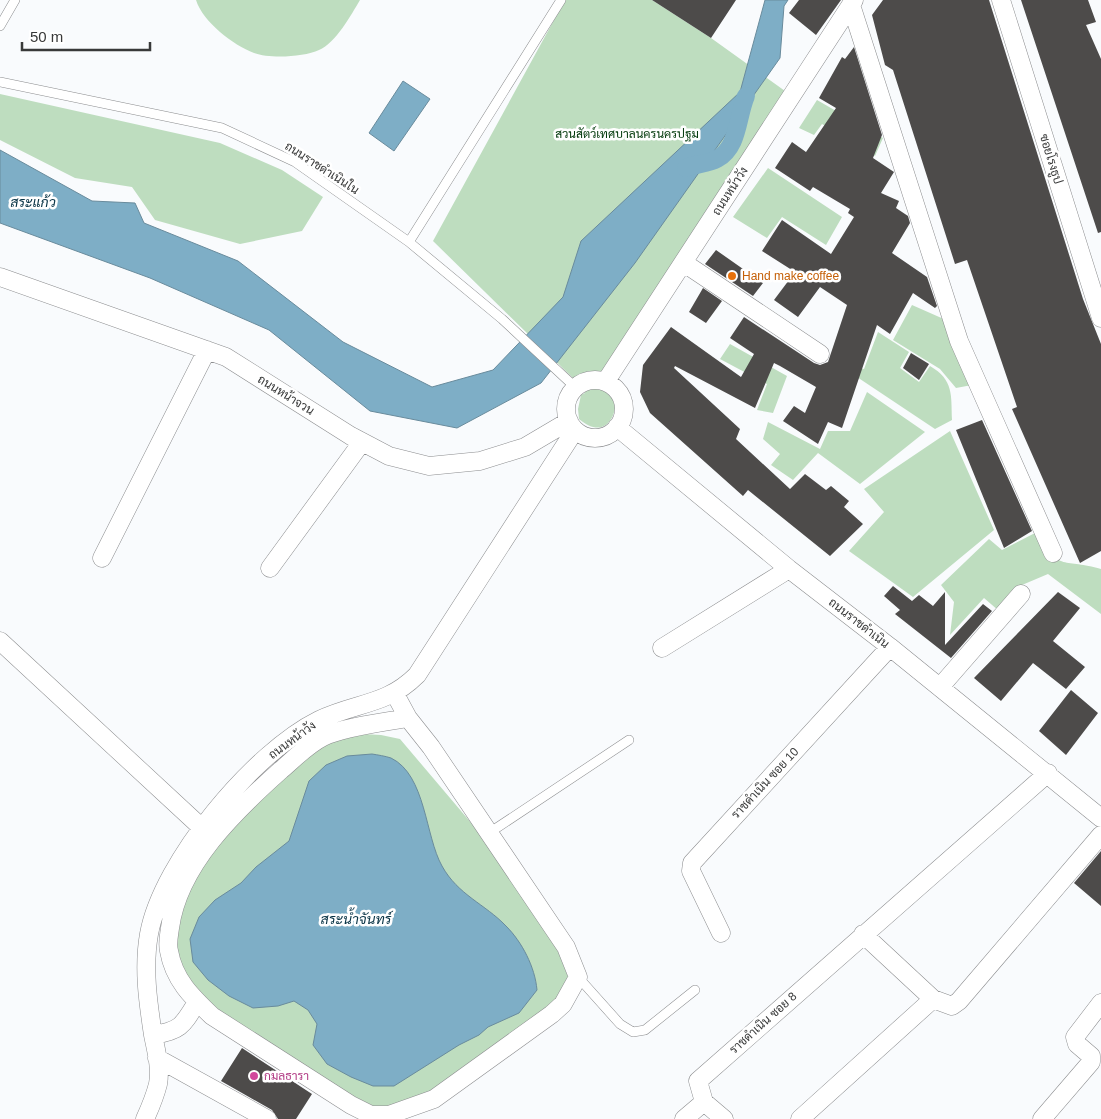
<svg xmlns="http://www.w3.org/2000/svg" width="1101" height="1119" viewBox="0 0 1101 1119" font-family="Arial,Sarabun,sans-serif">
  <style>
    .green { fill: #beddbf }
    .water { fill: #7eaec6; stroke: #698b9c }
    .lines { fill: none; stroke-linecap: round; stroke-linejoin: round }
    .canal { stroke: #7eaec6; stroke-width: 18 }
    .building { fill: #4d4b4a }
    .service-casing { stroke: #8c8d8f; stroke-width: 10 }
    .minor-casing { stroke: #8c8d8f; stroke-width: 19 }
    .service { stroke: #fff; stroke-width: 9 }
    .minor { stroke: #fff; stroke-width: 18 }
    .food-dot { fill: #e8710a; stroke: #fff; stroke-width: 2 }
    .hotel-dot { fill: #d1479c; stroke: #fff; stroke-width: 2 }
    .labels { text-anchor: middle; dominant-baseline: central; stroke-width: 5; stroke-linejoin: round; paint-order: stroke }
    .park-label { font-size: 12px; fill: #00380a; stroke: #fff }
    .street-label { font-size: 12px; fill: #383939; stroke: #fff }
    .food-label { font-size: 12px; fill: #c56008; stroke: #fff; text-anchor: start }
    .hotel-label { font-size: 12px; fill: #b23c85; stroke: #fff; text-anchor: start }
    .water-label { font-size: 14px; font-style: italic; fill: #083345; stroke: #fff }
  </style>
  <rect width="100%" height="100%" fill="#f9fbfd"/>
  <path class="green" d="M196,0H360C351,15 336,43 319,50C304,57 270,59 254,53C233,45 203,22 196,0Z
    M565,0H652L711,38L792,96L605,389L616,398C616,423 601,438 579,419L578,409L581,395L585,393L579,384L433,241Z
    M0,94L220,143L282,170L323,197L302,231L240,244L155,220L132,187L75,178L0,140Z
    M817,100L883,138L875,156L822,124L814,135L799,128Z
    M768,168L842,217L826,245L782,217L767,238L733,217Z
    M912,305L946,320L972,385L956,388L940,369L893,340Z
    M878,332L909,352L900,368L919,382L930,366C954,380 951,395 952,420L935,429L851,373L853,367L864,369Z
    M730,344L787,376L773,413L757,410L767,384L720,359Z
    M867,392L925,432L860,484L818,453L793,480L771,465L780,454L763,439L768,422L820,449L828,431H850Z
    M950,431L994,530L913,597L849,551L884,512L864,489Z
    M1035,533C1059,573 1065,558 1101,569V614L1048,574L1022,585L999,611L984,598L950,635L954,602L941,585L989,539L1002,550Z
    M345,733L381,735L400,739L517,877L571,963L569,990L433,1097L372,1114L213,1015L181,980L171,918L192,872L298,751Z"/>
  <path class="water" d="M765,0H788L784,6L780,58L635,263L541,383L457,428L370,411L269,330L150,278L0,223V150L92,201L135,203L144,223L238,261L343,342L432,387L493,370L563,297L581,241L740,92Z
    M403,81L430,99L394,151L369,133Z
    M372,754C378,755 385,756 391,758C426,775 425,836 442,866C458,895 485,904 506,926C522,942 535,967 537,990L519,1013L488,1027L479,1035L459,1045L394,1086H373L351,1077L327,1064L313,1045L317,1024L308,1010L294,1001L278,1006L253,1008L229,996L208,980L193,962L190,939L199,917L215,900L241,883L256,867L289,841L309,781L326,765L347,756Z"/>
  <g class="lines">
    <path class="canal" d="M686,168C695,164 708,164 717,159C739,147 737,117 746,96"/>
  </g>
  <path class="building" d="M652,0H736L711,38Z
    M799,0H841L816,35L789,13Z
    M883,0H989L1083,299L1101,344V551L1080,563L1012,409L1017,407L967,260L955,264L893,70L885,65L872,15Z
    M1021,0H1088L1096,22L1086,25L1101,59V232L1098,233Z
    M854,47L882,135L873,158L894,172L881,193L899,201L896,208L908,216L910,223L892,253L927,277L937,306L935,308L913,293L890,334L877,325L842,428L828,422L818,444L783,421L794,406L805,413L816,387L780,366L774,363L755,408L675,366L674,368L740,429L736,439L790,489L805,474L826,490L831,486L849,501L844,507L863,524L830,556L748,490L743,496L650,413L640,392L643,365L671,327L741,377L754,354L730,338L744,317L814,363L820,365L828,362L847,305L820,287L798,317L774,300L795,272L762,251L782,220L831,254L854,217L848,213L850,209L813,187L810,191L775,168L792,142L806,152L836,108L819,98L842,57L845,59Z
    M716,250L763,283L753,296L705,264Z
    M703,288L722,301L706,323L689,312Z
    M911,353L929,364L919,380L903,368Z
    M982,420L1032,531L1004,548L956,430Z
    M893,586L912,601L919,595L933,606L945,592V645L983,604L992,611L951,658L895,614L900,610L884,596Z
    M1058,592L1080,608L1053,641L1085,667L1066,689L1033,663L1001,701L974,678Z
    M1071,690L1098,713L1066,755L1039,731Z
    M1101,851V906L1074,883Z
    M242,1048L312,1094L296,1119H278L272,1110L221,1081Z"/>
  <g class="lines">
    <defs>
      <path id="service" d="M0,26L15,0
        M0,82L222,128L295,162L409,242L502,319L575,387
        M409,242L561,0
        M489,833L629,740
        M578,977L620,1024L633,1032L645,1030L695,990"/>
      <path id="minor" d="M1001,0L1101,318
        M851,5L959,341L1053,553
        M684,263L820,354
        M0,277L226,357L351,436L389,456L429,466L480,461L525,447L569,421
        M566 409a29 29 0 1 1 58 0a29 29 0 1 1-58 0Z
        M606,381L854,0
        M617,427L789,569L890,647L1101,818
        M102,558L207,350
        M270,568L362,442
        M0,641L202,828
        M662,648L789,569
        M940,687L1021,594
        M395,694L408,718L431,747L566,947L578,977L563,1004L552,1014L434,1099L389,1115H371L351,1105L212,1016C192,997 174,980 169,951C167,944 169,935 170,928C178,865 236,810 281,770C294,759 307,745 323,737C343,727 385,722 408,718
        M721,933L691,871L692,863L890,647
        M863,934L933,999L952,1006L959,1001L1101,835
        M153,1035C181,1031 183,1025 197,1002
        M157,1058L267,1119
        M145,1119C150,1108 155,1096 158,1084C161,1068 156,1050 153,1035C148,1002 143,968 149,934C162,862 254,752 319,720C356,702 386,706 417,675L575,430
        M684,1119L704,1102
        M724,1119L704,1102L698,1081L1048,773
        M800,1119L933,999
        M1042,1119L1091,1062V1056L1077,1044L1075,1037L1101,1003"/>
    </defs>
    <use href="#service" class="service-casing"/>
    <use href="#minor" class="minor-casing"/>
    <use href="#service" class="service"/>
    <use href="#minor" class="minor"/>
  </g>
  <circle class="food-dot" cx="732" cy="276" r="5"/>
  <circle class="hotel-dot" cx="254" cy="1076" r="5"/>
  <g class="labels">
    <g class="park-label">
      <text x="627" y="134">สวนสัตว์เทศบาลนครนครปฐม</text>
    </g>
    <g class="street-label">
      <text transform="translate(1051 159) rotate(73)">ซอยโรงธูป</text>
      <text transform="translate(322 168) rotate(33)">ถนนราชดำเนินใน</text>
      <text transform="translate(730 191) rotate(-57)">ถนนหน้าวัง</text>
      <text transform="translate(286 395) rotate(32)">ถนนหน้าจวน</text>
      <text transform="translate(859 623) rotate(38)">ถนนราชดำเนิน</text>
      <text transform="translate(292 740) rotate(-36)">ถนนหน้าวัง</text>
      <text transform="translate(765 783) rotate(-47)">ราชดำเนิน ซอย 10</text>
      <text transform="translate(763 1023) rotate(-42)">ราชดำเนิน ซอย 8</text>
    </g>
    <g class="food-label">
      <text x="742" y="276">Hand make coffee</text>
    </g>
    <g class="hotel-label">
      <text x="264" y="1076">กมลธารา</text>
    </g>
    <g class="water-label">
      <text x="33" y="202">สระแก้ว</text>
      <text x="356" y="919">สระน้ำจันทร์</text>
    </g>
  </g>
  <path d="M22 42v8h128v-8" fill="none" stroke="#383939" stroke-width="2.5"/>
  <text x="30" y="42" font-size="15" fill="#383939" stroke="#ffffff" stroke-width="4" paint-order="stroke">50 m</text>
</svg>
